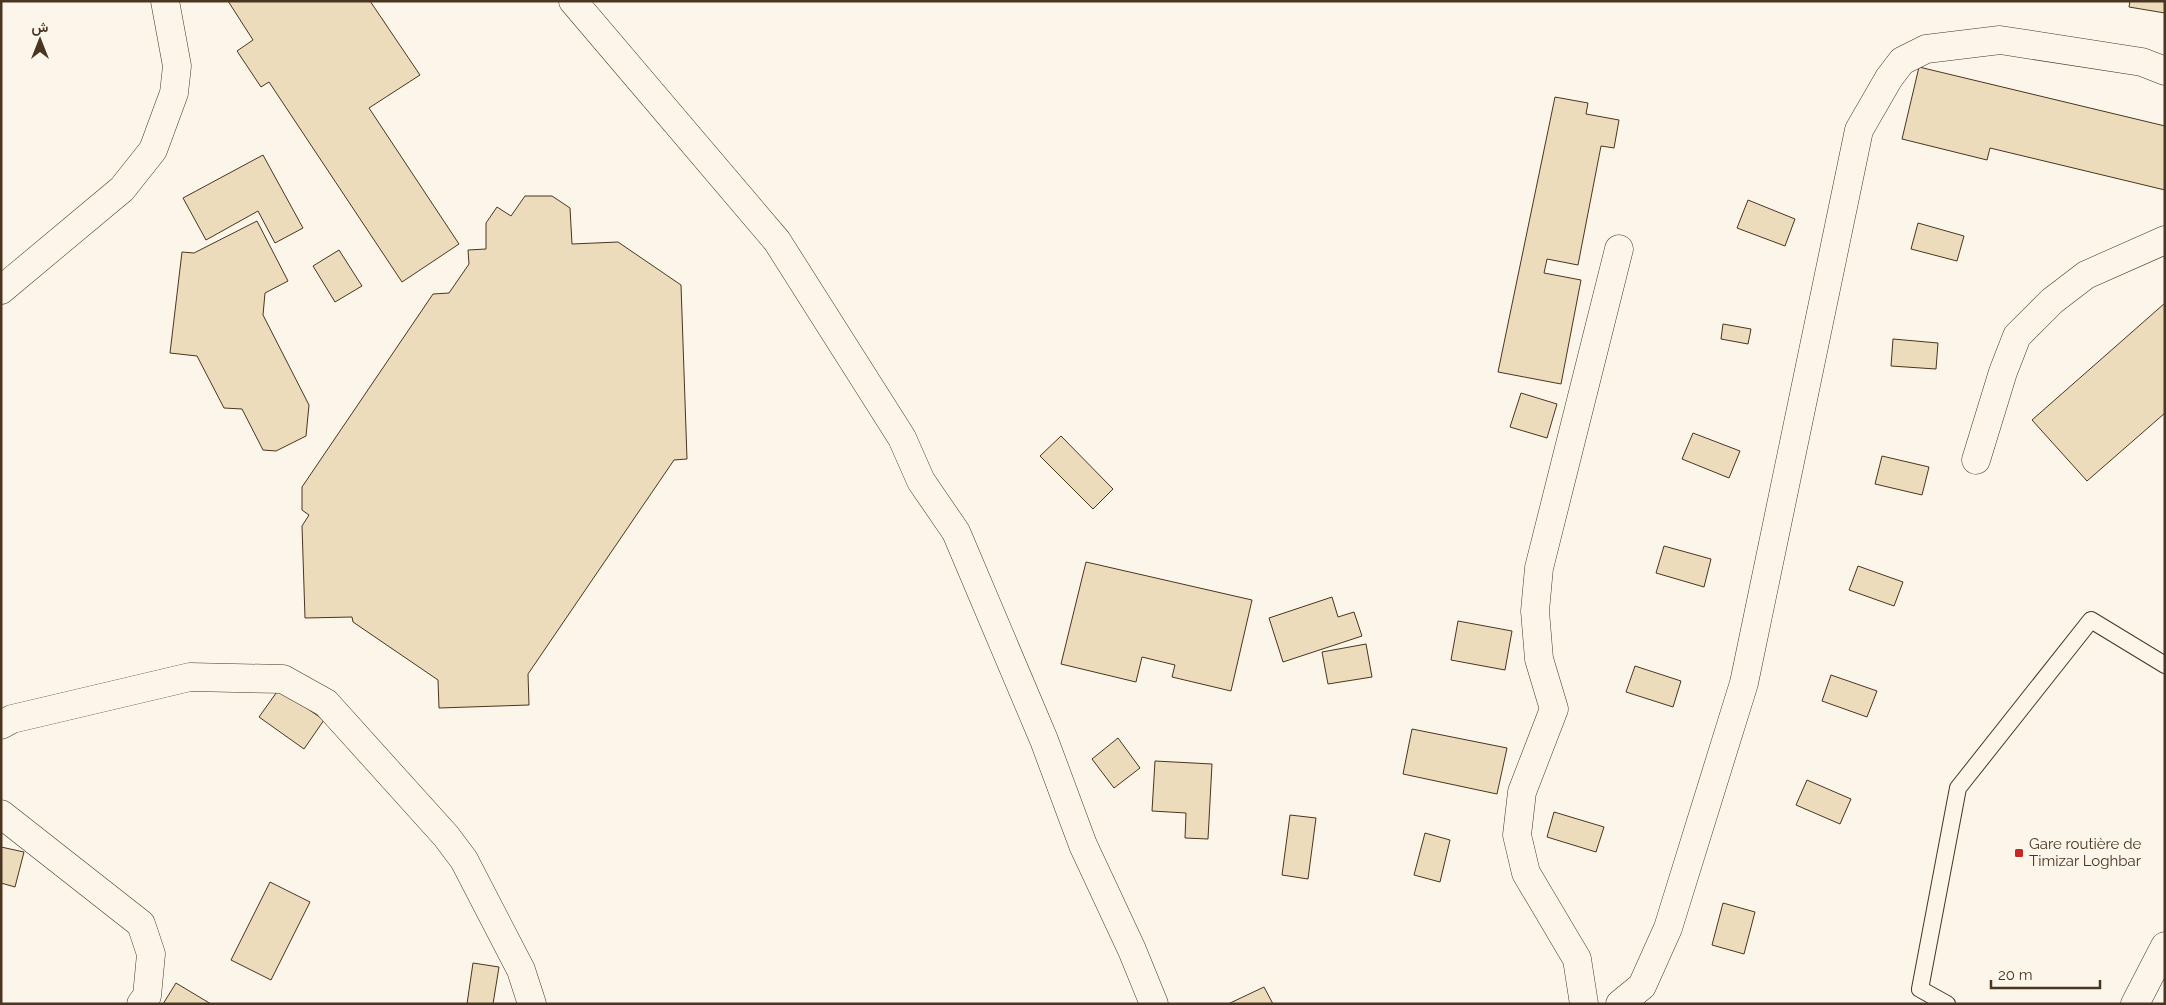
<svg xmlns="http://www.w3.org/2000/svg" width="2166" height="1005" viewBox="0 0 2166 1005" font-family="Raleway,Vazirmatn,sans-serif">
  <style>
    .building { fill: #ecdcbc; stroke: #4a3520 }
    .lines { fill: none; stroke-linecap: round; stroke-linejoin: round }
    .lane-casing { stroke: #4a3520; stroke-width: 18 }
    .street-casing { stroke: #4a3520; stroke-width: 29 }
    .primary-casing { stroke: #4a3520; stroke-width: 29 }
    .lane { stroke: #fbf6e9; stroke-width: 16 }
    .street { stroke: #fbf6e9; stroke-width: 28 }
    .primary { stroke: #fbf6e9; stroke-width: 28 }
    .poi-dot { fill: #c62828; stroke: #fbf6e9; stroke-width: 2 }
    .labels { text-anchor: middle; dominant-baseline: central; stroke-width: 4; stroke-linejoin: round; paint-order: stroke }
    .poi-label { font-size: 15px; fill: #4a3520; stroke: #fbf6e9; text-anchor: start }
  </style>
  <rect width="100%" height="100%" fill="#fbf6e9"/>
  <path class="building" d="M228,1H370L420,75L369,108L459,244L402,282L269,82L261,87L237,51L253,40Z
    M2130,1H2165V13L2129,7Z
    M1919,67L2165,126V190L1990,148L1987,160L1902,139Z
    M1555,97L1588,103L1586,114L1619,120L1614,148L1601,146L1578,265L1547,259L1544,273L1581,280L1561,384L1498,372Z
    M263,155L303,228L275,243L258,211L206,240L183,198Z
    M525,196H552L570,208L572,244L618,242L681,285L687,459L674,460L528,674L529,705L439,708L438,680L353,622L352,617L305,618L302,526L309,515L302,510V487L433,294L449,293L469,264L468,250L486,249V223L497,207L511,216Z
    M1748,200L1795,219L1785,246L1737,228Z
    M257,221L288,281L265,293L263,315L309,405L306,436L276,451L263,450L242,409L224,408L197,356L170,353L182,252L194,253Z
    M1918,223L1964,236L1957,261L1911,249Z
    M339,250L362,286L335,302L313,266Z
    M2165,303V413L2087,481L2032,420Z
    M1723,324L1751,329L1748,344L1721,339Z
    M1893,339L1938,343L1936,369L1891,366Z
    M1521,393L1557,404L1547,438L1510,427Z
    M1693,433L1740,451L1729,478L1682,459Z
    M1061,436L1113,489L1093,509L1040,456Z
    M1882,456L1929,467L1922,495L1875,484Z
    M1664,546L1711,559L1704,587L1656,573Z
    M1086,562L1252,600L1231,691L1172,677L1175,665L1142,657L1136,682L1061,664Z
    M1858,566L1903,582L1894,606L1849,590Z
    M1332,597L1338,617L1354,612L1362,636L1283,662L1269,618Z
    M1458,621L1512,631L1505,670L1451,660Z
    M1366,644L1372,677L1328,684L1322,652Z
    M1635,666L1681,681L1673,707L1626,692Z
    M1831,675L1877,691L1867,717L1822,701Z
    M279,689L324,720L304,749L259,717Z
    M1412,729L1507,748L1497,794L1403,774Z
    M1118,738L1140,768L1114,788L1092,759Z
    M1155,761L1212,764L1208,839L1185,838L1186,813L1152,811Z
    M1807,780L1851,799L1840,824L1796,805Z
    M1554,812L1604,827L1596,852L1547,837Z
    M1290,815L1316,818L1308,879L1282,875Z
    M1425,833L1450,840L1440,882L1414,875Z
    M1,847L24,852L15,887L1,883Z
    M270,882L310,902L271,980L231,960Z
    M1723,903L1755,912L1744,954L1712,945Z
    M473,963L499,967L493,1004H467Z
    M176,983L211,1004H163Z
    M1264,987L1273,1004H1228Z"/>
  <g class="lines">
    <defs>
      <path id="lane" d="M1947,1004L1920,989L1958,788L2091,620L2165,665"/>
      <path id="street" d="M573,1L777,241L902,438L921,481L956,532L1044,740L1083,845L1132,950L1154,1004
        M1,290L122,189L153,150L174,93L177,66L165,1
        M1976,460L2003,372L2017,336L2052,301L2086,275L2165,240
        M1,725L12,719L190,677L283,679L326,703L446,836L464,860L521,970L532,1004
        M1,814L141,924L151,954L147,996L141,1004
        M1584,1004L1577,959L1526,873L1517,835L1522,792L1554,709L1539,659L1535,611L1539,568L1619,249
        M1620,1004L1642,986L1668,928L1744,683L1859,130L1889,78L1902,61L1926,49L2000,40L2142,62L2165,71"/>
      <path id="primary" d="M2135,1004L2165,946"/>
    </defs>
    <use href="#lane" class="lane-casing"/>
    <use href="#street" class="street-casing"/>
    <use href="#primary" class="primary-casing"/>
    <use href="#lane" class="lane"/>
    <use href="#street" class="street"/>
    <use href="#primary" class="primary"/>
  </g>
  <rect class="poi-dot" x="2014" y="848" width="10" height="10" rx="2.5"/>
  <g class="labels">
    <g class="poi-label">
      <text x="2029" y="844">Gare routière de<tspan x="2029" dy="17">Timizar Loghbar</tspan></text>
    </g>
  </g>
  <rect width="2166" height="1005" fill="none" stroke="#4a3520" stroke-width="5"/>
  <g transform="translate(40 40)" stroke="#fbf6e9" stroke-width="4" paint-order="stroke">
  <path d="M0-4L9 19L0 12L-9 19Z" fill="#4a3520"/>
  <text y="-8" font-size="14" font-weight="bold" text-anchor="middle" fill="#4a3520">ش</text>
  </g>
  <path d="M1991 980v8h109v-8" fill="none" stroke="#4a3520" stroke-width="2.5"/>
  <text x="1998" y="980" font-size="15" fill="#4a3520" stroke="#fbf6e9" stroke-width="4" paint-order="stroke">20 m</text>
</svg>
